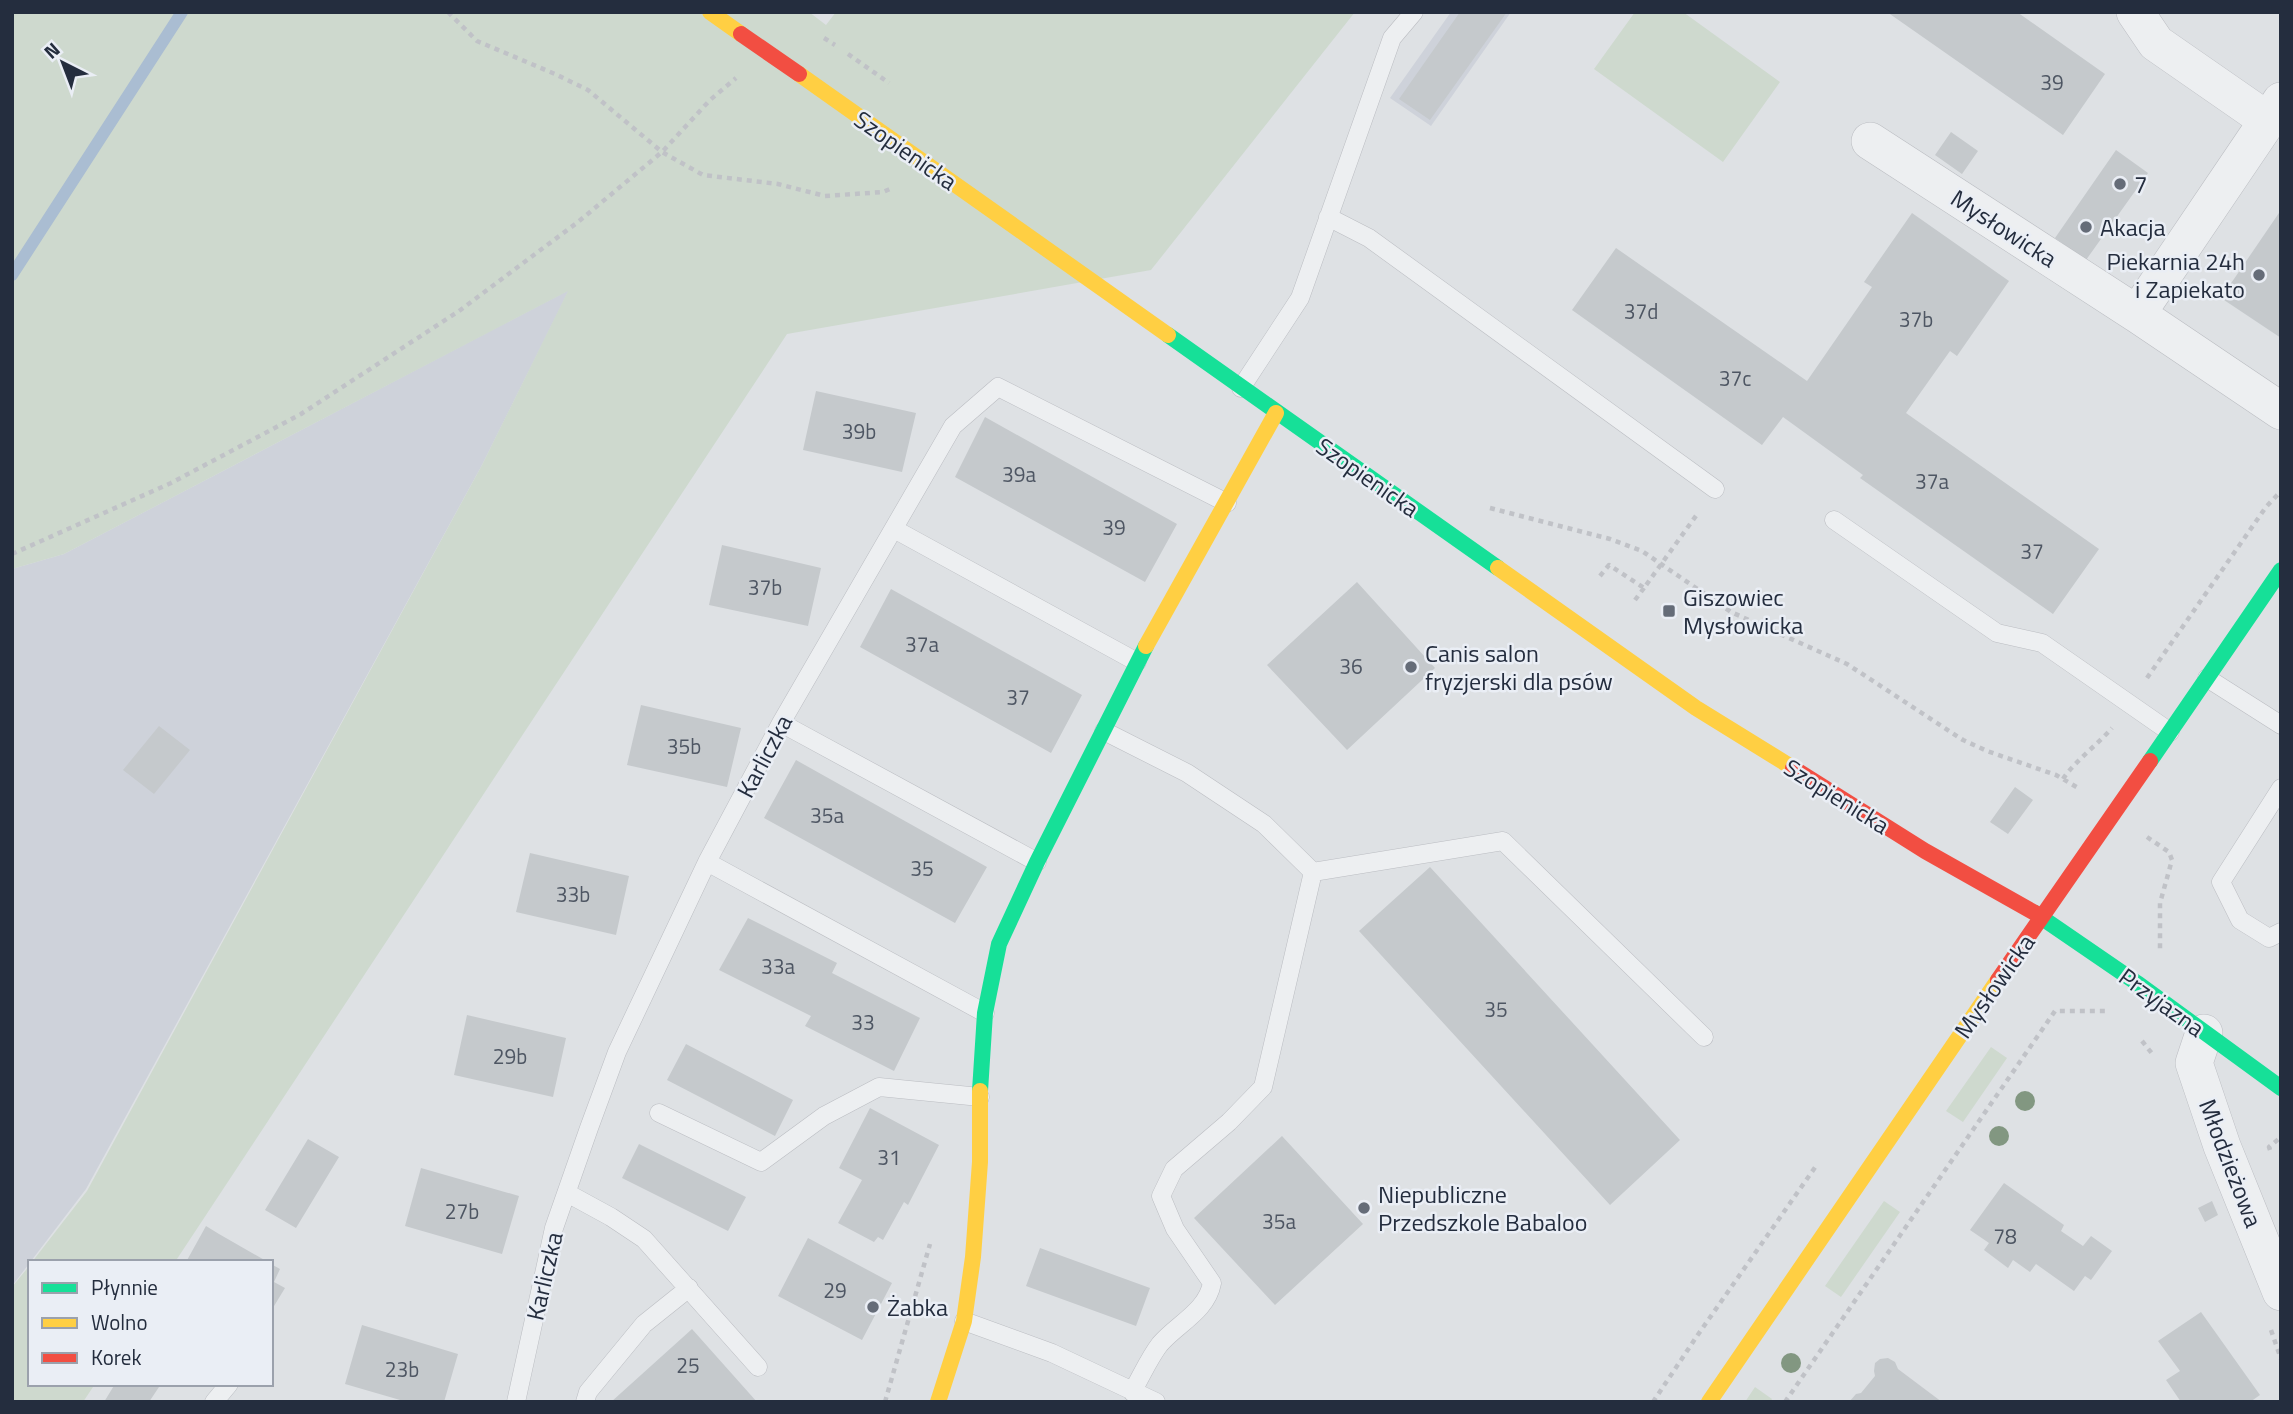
<svg xmlns="http://www.w3.org/2000/svg" width="2293" height="1414" viewBox="0 0 2293 1414" font-family="'Titillium Web',sans-serif">
  <style>
    .built { fill: #ced2da }
    .green { fill: #ced9ce }
    .lines { fill: none; stroke-linecap: round; stroke-linejoin: round }
    .stream { stroke: #aabdd2; stroke-width: 12 }
    .building { fill: #c5c9cc }
    .lane-casing { stroke: #bbbdc2; stroke-width: 19 }
    .street-casing { stroke: #bbbdc2; stroke-width: 38 }
    .path { stroke: #c0c2c7; stroke-width: 4.5; stroke-dasharray: 5 5; stroke-linecap: butt }
    .lane { stroke: #edeff1; stroke-width: 18 }
    .street { stroke: #edeff1; stroke-width: 37 }
    .fast { stroke: #16e098; stroke-width: 16 }
    .slow { stroke: #ffcf43; stroke-width: 16 }
    .jam { stroke: #f24e42; stroke-width: 16 }
    .path-bridge { stroke: #c0c2c7; stroke-width: 4.5; stroke-dasharray: 5 5; stroke-linecap: butt }
    .jam-bridge { stroke: #f24e42; stroke-width: 16 }
    .tree { fill: #829781 }
    .poi-dot { fill: #656c78; stroke: #eaeef5; stroke-width: 2.5 }
    .labels { text-anchor: middle; dominant-baseline: central; stroke-width: 5; stroke-linejoin: round; paint-order: stroke }
    .number-label { font-size: 21px; fill: #4e5663 }
    .street-label { font-size: 24px; fill: #242d3e; stroke: #eaeef5 }
    .poi-label { font-size: 24px; fill: #242d3e; stroke: #eaeef5; text-anchor: start }
  </style>
  <rect width="100%" height="100%" fill="#dee1e4"/>
  <path class="built" d="M1451,12H1511L1431,126L1390,98Z
    M569,290L482,465L86,1189L12,1286V569L64,554Z"/>
  <path class="green" d="M12,12H809L826,25L836,12H1355L1151,270L787,334L175,1262H32L87,1191L482,465L568,291L64,554L12,569Z
    M1635,12H1683L1780,82L1723,162L1594,69Z
    M1991,1047L2007,1058L1963,1122L1946,1111Z
    M1884,1201L1900,1212L1841,1297L1825,1286Z
    M30,1265V1384H95L83,1402H12V1287Z
    M1755,1387L1772,1399L1770,1402H1745Z"/>
  <g class="lines">
    <path class="stream" d="M12,275L182,12"/>
  </g>
  <path class="building" d="M1460,12H1507L1430,120L1399,99Z
    M1887,12H2017L2105,74L2063,135Z
    M1951,132L1978,151L1962,174L1935,155Z
    M2116,150L2148,173L2086,260L2055,238Z
    M2281,210V338L2221,298Z
    M1912,213L2009,281L1957,356L1950,351L1906,413L2099,549L2053,614L1860,478L1863,475L1783,417L1762,445L1572,310L1616,248L1807,381L1872,287L1864,282Z
    M816,391L916,413L902,472L803,450Z
    M985,417L1177,524L1145,582L955,477Z
    M722,545L821,568L808,626L709,605Z
    M1357,582L1435,668L1347,750L1267,665Z
    M891,589L1082,695L1051,753L860,647Z
    M641,705L741,728L727,787L627,765Z
    M159,726L190,750L154,794L123,770Z
    M796,760L987,867L955,923L764,818Z
    M2015,787L2033,800L2008,834L1990,822Z
    M530,853L629,876L616,935L516,912Z
    M1430,867L1680,1140L1610,1205L1359,931Z
    M748,918L837,963L832,973L920,1018L894,1071L805,1026L811,1016L719,970Z
    M467,1015L566,1038L553,1097L454,1075Z
    M686,1044L793,1100L775,1136L667,1080Z
    M870,1108L939,1145L908,1205L904,1202L883,1240L878,1237L874,1242L838,1223L862,1180L839,1168Z
    M1282,1136L1363,1224L1275,1305L1194,1218Z
    M308,1139L339,1157L296,1228L265,1210Z
    M639,1144L746,1197L728,1231L622,1178Z
    M421,1168L519,1196L502,1254L405,1226Z
    M2004,1183L2064,1225L2061,1231L2083,1246L2091,1236L2112,1251L2091,1280L2085,1276L2074,1291L2036,1264L2030,1272L2013,1260L2008,1268L1984,1250L1989,1243L1970,1230Z
    M2212,1201L2218,1215L2205,1222L2198,1208Z
    M206,1226L219,1234L268,1262H186Z
    M808,1238L892,1283L862,1340L778,1296Z
    M1040,1248L1150,1288L1136,1326L1026,1286Z
    M271,1264L280,1269L274,1282L285,1288L271,1311Z
    M2201,1312L2260,1395L2250,1402H2181L2166,1380L2180,1371L2158,1341Z
    M362,1325L458,1354L444,1402H407L345,1384Z
    M692,1329L757,1402H611Z
    M1888,1358L1895,1362L1898,1369L1942,1402H1849L1856,1394L1861,1393L1875,1376L1874,1371L1875,1363L1880,1359Z
    M115,1384H161L149,1402H104Z"/>
  <g class="lines">
    <defs>
      <path id="lane" d="M1328,217L1369,238L1715,489
        M1241,388L1300,298L1392,38L1414,12
        M1834,520L1997,633L2042,643L2170,732
        M894,529L1137,662
        M2207,678L2281,725
        M781,723L1037,862
        M1104,731L1187,773L1264,824L1313,872L1263,1087L1229,1122L1174,1169L1161,1196L1175,1229L1212,1283C1207,1311 1177,1324 1160,1344C1149,1358 1141,1377 1132,1392
        M2281,788L2221,882L2240,920L2269,938L2281,932
        M707,862L985,1013
        M1313,872L1503,841L1704,1037
        M659,1113L761,1162L824,1116L879,1087L980,1097
        M567,1193L611,1217L644,1239L758,1367
        M964,1321L1052,1353L1156,1402
        M214,1402L229,1384
        M516,1402L554,1228L589,1128L617,1052L707,862L781,723L953,426L998,387L1227,503
        M585,1402L588,1392L644,1324L689,1288"/>
      <path id="street" d="M2135,12L2156,43L2267,120
        M2281,101L2137,314L2281,411
        M1870,141L2137,314
        M2204,1033L2194,1063L2222,1146L2281,1292"/>
    </defs>
    <use href="#lane" class="lane-casing"/>
    <use href="#street" class="street-casing"/>
    <path class="path" d="M448,12L477,41L555,74L588,90L662,152L703,175L778,184L825,196L883,192L890,189
      M848,54L889,83
      M1490,508L1610,539L1642,551L1731,612L1847,664L1963,740L1987,751L2056,775L2080,789
      M12,554L171,483L301,414L459,311L578,222L662,152L710,100L736,78
      M1600,576L1609,565L1644,588L1698,513
      M1635,600L1644,588
      M2147,678L2266,507L2281,491
      M2063,779C2075,761 2097,745 2112,728
      M2147,837L2169,852L2172,860L2160,903V950
      M2142,1041L2154,1056
      M2270,1150L2269,1147L2281,1137
      M2271,1330L2281,1359
      M885,1402L930,1244
      M1653,1402L1697,1336L1816,1166
      M1785,1402L2055,1011H2105"/>
    <use href="#lane" class="lane"/>
    <use href="#street" class="street"/>
    <path class="fast" d="M1168,335L1498,568
      M2150,761L2281,570
      M2035,913L2137,983L2281,1088
      M980,1091L985,1013L999,944L1037,862L1146,646"/>
    <path class="slow" d="M710,12L741,34
      M799,74L1168,335
      M1498,568L1696,708L1793,768
      M1146,646L1276,413
      M938,1402L964,1321L973,1257L980,1162V1091
      M1709,1402L1998,980"/>
    <path class="jam" d="M1793,768L1925,851L2035,913
      M1998,980L2150,761"/>
    <path class="path-bridge" d="M824,38L835,45"/>
    <path class="jam-bridge" d="M741,34L799,74"/>
  </g>
  <g class="tree">
    <circle cx="2025" cy="1101" r="10"/>
    <circle cx="1999" cy="1136" r="10"/>
    <circle cx="1791" cy="1363" r="10"/>
  </g>
  <g class="poi-dot">
    <circle cx="2120" cy="184" r="7"/>
    <circle cx="2086" cy="227" r="7"/>
    <circle cx="2259" cy="275" r="7"/>
    <rect x="1662" y="604" width="14" height="14" rx="3.5"/>
    <circle cx="1411" cy="667" r="7"/>
    <circle cx="1364" cy="1208" r="7"/>
    <circle cx="873" cy="1307" r="7"/>
  </g>
  <g class="labels">
    <g class="number-label">
      <text x="2052" y="82">39</text>
      <text x="1641" y="311">37d</text>
      <text x="1916" y="319">37b</text>
      <text x="1735" y="378">37c</text>
      <text x="859" y="431">39b</text>
      <text x="1019" y="474">39a</text>
      <text x="1932" y="481">37a</text>
      <text x="1114" y="527">39</text>
      <text x="2032" y="551">37</text>
      <text x="765" y="587">37b</text>
      <text x="922" y="644">37a</text>
      <text x="1351" y="666">36</text>
      <text x="1018" y="697">37</text>
      <text x="684" y="746">35b</text>
      <text x="827" y="815">35a</text>
      <text x="922" y="868">35</text>
      <text x="573" y="894">33b</text>
      <text x="778" y="966">33a</text>
      <text x="1496" y="1009">35</text>
      <text x="863" y="1022">33</text>
      <text x="510" y="1056">29b</text>
      <text x="889" y="1157">31</text>
      <text x="462" y="1211">27b</text>
      <text x="1279" y="1221">35a</text>
      <text x="2005" y="1236">78</text>
      <text x="835" y="1290">29</text>
      <text x="688" y="1365">25</text>
      <text x="402" y="1369">23b</text>
    </g>
    <g class="street-label">
      <text transform="translate(906 150) rotate(35)">Szopienicka</text>
      <text transform="translate(2004 228) rotate(33)">Mysłowicka</text>
      <text transform="translate(1368 477) rotate(35)">Szopienicka</text>
      <text transform="translate(764 756) rotate(-62)">Karliczka</text>
      <text transform="translate(1837 796) rotate(32)">Szopienicka</text>
      <text transform="translate(1994 986) rotate(-55)">Mysłowicka</text>
      <text transform="translate(2162 1002) rotate(36)">Przyjazna</text>
      <text transform="translate(2231 1163) rotate(69)">Młodzieżowa</text>
      <text transform="translate(544 1276) rotate(-77)">Karliczka</text>
    </g>
    <g class="poi-label">
      <text x="2134" y="184">7</text>
      <text x="2100" y="227">Akacja</text>
      <text x="2245" y="261" text-anchor="end">Piekarnia 24h<tspan x="2245" dy="28">i Zapiekato</tspan></text>
      <text x="1683" y="597">Giszowiec<tspan x="1683" dy="28">Mysłowicka</tspan></text>
      <text x="1425" y="653">Canis salon<tspan x="1425" dy="28">fryzjerski dla psów</tspan></text>
      <text x="1378" y="1194">Niepubliczne<tspan x="1378" dy="28">Przedszkole Babaloo</tspan></text>
      <text x="887" y="1307">Żabka</text>
    </g>
  </g>
  <rect width="2293" height="1414" fill="none" stroke="#242d3e" stroke-width="28"/>
  <rect x="28" y="1260" width="245" height="126" fill="#eaeef5" stroke="#9ba1ac" stroke-width="2"/>
  <rect x="42" y="1283" width="35" height="10" fill="#16e098" stroke="#9ba1ac" stroke-width="2"/>
  <text x="91" y="1295" font-size="21" fill="#242d3e">Płynnie</text>
  <rect x="42" y="1318" width="35" height="10" fill="#ffcf43" stroke="#9ba1ac" stroke-width="2"/>
  <text x="91" y="1330" font-size="21" fill="#242d3e">Wolno</text>
  <rect x="42" y="1353" width="35" height="10" fill="#f24e42" stroke="#9ba1ac" stroke-width="2"/>
  <text x="91" y="1365" font-size="21" fill="#242d3e">Korek</text>
  <g transform="translate(63 63) rotate(318)" stroke="#eaeef5" stroke-width="5" paint-order="stroke">
  <path d="M0-5L12 26L0 18L-12 26Z" fill="#242d3e"/>
  <text y="-10" font-size="19" font-weight="bold" text-anchor="middle" fill="#242d3e">N</text>
  </g>
</svg>
